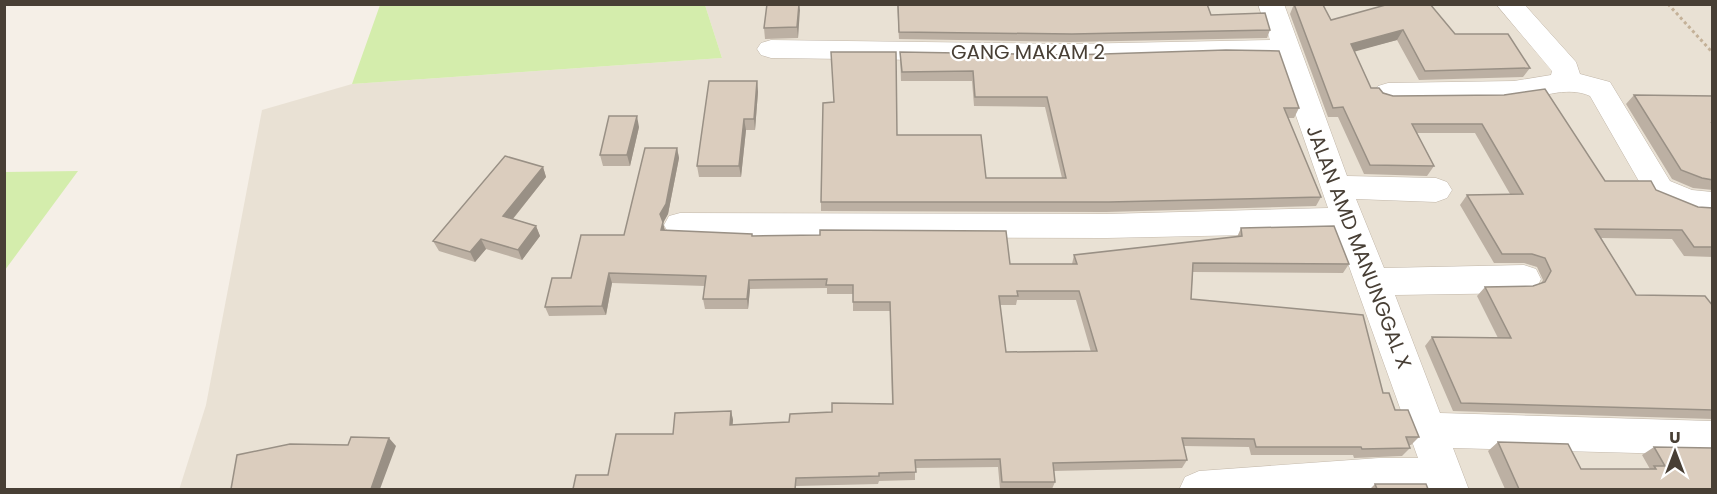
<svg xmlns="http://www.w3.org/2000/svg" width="1717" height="494" viewBox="0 0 1717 494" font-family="Poppins,sans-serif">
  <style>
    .residential { fill: #e9e1d4 }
    .green { fill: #d4edac }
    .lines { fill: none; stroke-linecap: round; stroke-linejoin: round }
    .minor-casing { stroke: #c1b6a8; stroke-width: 1 }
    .path { stroke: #c4b198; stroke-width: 3; stroke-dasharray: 3 3; stroke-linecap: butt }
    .minor { fill: #fff; fill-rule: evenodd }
    .wall { fill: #bcb0a3; fill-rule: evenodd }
    .shaded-wall { fill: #999085 }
    .building { fill: #dbcdbe; stroke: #999085; stroke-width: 1.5; fill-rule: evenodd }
    .labels { text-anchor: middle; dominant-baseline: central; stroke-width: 4.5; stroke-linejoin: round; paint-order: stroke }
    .street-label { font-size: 20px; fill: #483f35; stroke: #fff }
  </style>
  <rect width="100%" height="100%" fill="#f5efe7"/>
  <path class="residential" d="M705,5H1712V489L179,490L206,405L262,110L352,84L722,58Z"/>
  <path class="green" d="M380,5H705L722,58L352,84Z
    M78,171L5,270V172Z"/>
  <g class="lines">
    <defs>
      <path id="minor" d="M1258,4H1284L1347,176L1436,178L1447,182L1452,190L1447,198L1436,202L1356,199L1384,268L1524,265L1536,269L1541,279L1536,289L1524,293L1395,295L1440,413L1712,421V455L1453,448L1469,490H1179L1185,477L1199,471L1379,458H1418L1337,233L1106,238L680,237L669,234L664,225L669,216L680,213L1106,214L1328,208L1276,58L1222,57L1070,62L771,58L761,55L757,49L761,43L771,40L1070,44L1270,40Z
        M1496,4H1524L1576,62L1580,74L1610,82L1670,181L1692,190L1712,192V216L1688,214L1648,197L1590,96C1566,85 1537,99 1513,101C1471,104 1429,102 1388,103L1378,100L1374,93L1378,86L1388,83L1514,81L1551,75L1552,71Z"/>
    </defs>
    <use href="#minor" class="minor-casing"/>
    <path class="path" d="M1668,4L1712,52"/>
    <use href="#minor" class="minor"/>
  </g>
  <path class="wall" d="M767,4H799L798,38L765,39L764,28Z
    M897,4L1211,15L1270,30L1267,38L1070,42L899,39Z
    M1294,4L1331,20L1455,34L1530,68L1523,77L1419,80L1397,40L1354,51L1371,88L1393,96L1504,95L1605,181L1656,190L1698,207L1713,208V257L1684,256L1672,239L1601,238L1636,295L1713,306V419L1453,411L1425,346L1432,337L1498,338L1477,296L1485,287L1533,286L1541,283L1543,280L1537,267L1524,263H1494L1460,205L1467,195L1510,194L1475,133H1417L1434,166L1427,176L1364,174L1338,117H1328L1290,14Z
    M900,52L1299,108L1294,118H1288L1321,197L1316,206L1106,212L821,211V202L897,135L986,178H1062L1045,107L974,106L972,81H901Z
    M757,81L758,92L755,130H746L741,177H699L697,166Z
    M1634,95L1713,96V190L1693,188L1672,179L1626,104Z
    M639,127L630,166H603L600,155Z
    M677,148L679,158L668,214L663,223L665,231L753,236L1010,264H1072L1074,255L1237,237L1241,228L1349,264L1343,273L1193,272L1191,299L1383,393L1395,410L1419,437L1411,445H1409L1410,448L1402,456L1354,458L1353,455H1251L1249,447L1184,446L1187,460L1182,468L1054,471L1055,482L1052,489H1000L998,467L915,468V480L879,481L878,484L796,486V489H573L608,475L673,434L731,411L733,420L732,425L789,422L832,412L892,404L890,311H853V294H827V288L750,289L748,309H705L703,299L705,286L612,283L606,315L549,316L545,307L571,278L624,235ZM1017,300H1076L1091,352H1006L1000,305H1016Z
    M543,167L546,177L513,219L536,226L540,236L522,260L486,249L475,262L439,251L433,241Z
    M1498,442L1581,469H1650L1642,455L1654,447L1713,489H1505L1488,451Z
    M1375,484L1428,489H1370Z"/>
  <path class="shaded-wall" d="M799,4L800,10L798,38L797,27Z
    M1403,30L1397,40L1346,54L1351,44Z
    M757,81L758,92L755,130L754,119Z
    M637,116L639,127L630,166L627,155Z
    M744,119L746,130L741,177L739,166Z
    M677,148L679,158L668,214L663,223L665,231L661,230L660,214Z
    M543,167L546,177L507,226L503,216Z
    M536,226L540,236L522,260L518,250Z
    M481,239L486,249L475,262L470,252Z
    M609,273L612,283L606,315L602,306Z
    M749,280L750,289L748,309L747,299Z
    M731,411L733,420L732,433L730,425Z
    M389,438L396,446L380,489H371Z"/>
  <path class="building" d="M767,4H799L797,27L764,28Z
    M898,4H1207L1211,15L1265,13L1270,30L1072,34L899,32Z
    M1294,4L1323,5L1331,20L1389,4H1430L1455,34H1508L1530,68L1425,71L1403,30L1351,44L1371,88H1379L1383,93L1393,96L1504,95L1545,89L1605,181H1651L1656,190L1698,207L1713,208V247H1694L1682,230L1595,229L1636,295L1705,296L1713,306V410L1461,403L1432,337L1511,338L1485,287L1533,286L1545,282L1551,271L1545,258L1532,254H1502L1467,195L1523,194L1482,124H1412L1434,166L1370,165L1343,107L1333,108Z
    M1226,50L1279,51L1299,108H1284L1321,197L1109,202H821L823,103L834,102L831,52H896L897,135H981L986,178H1066L1047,97H975L973,71L902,72L900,52L1072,55Z
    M709,81H757L754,119H744L739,166H697Z
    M1634,95L1713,96V123H1712L1713,124V180L1702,178L1681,170Z
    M609,116H637L627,155H600Z
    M645,148H677L666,204L660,214L663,222L661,230L752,234V236L820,235V230L1006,231L1010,264H1077L1074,255L1242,236L1241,228L1334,226L1349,264L1193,263L1191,299L1363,315L1383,393H1389L1395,410H1408L1419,437H1406L1410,448L1362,449L1361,447H1256L1254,439L1182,438L1187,460L1053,463L1055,482H1002L1000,459L915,460L916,472L879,473V476L796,478L795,489H573L576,475H608L616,434H673L675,413L731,411L730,425L789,422L790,414L832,412V403L893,404L890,302H853V285H826L827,279L749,280L747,299H703L706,276L609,273L602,306L545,307L552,278H571L581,235H624ZM1017,291H1079L1097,351L1006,352L999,296H1018Z
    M505,156L543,167L503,216L536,226L518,250L481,239L470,252L433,241Z
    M351,437L389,438L371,489H231L237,455L290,444L348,445Z
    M1498,442L1568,444L1581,469H1656L1654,466H1665L1654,447L1713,448V489H1519Z
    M1375,484H1426L1428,489H1377Z"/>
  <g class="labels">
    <g class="street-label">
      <text x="1028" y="52">GANG MAKAM 2</text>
      <text transform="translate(1359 247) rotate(69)">JALAN AMD MANUNGGAL X</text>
    </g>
  </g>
  <rect width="1717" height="494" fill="none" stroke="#483f35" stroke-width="12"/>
  <g transform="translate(1675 452)" stroke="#ffffff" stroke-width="4.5" paint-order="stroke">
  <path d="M0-4.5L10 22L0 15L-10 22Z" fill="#483f35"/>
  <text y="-9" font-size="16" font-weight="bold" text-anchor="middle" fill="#483f35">U</text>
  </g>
</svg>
